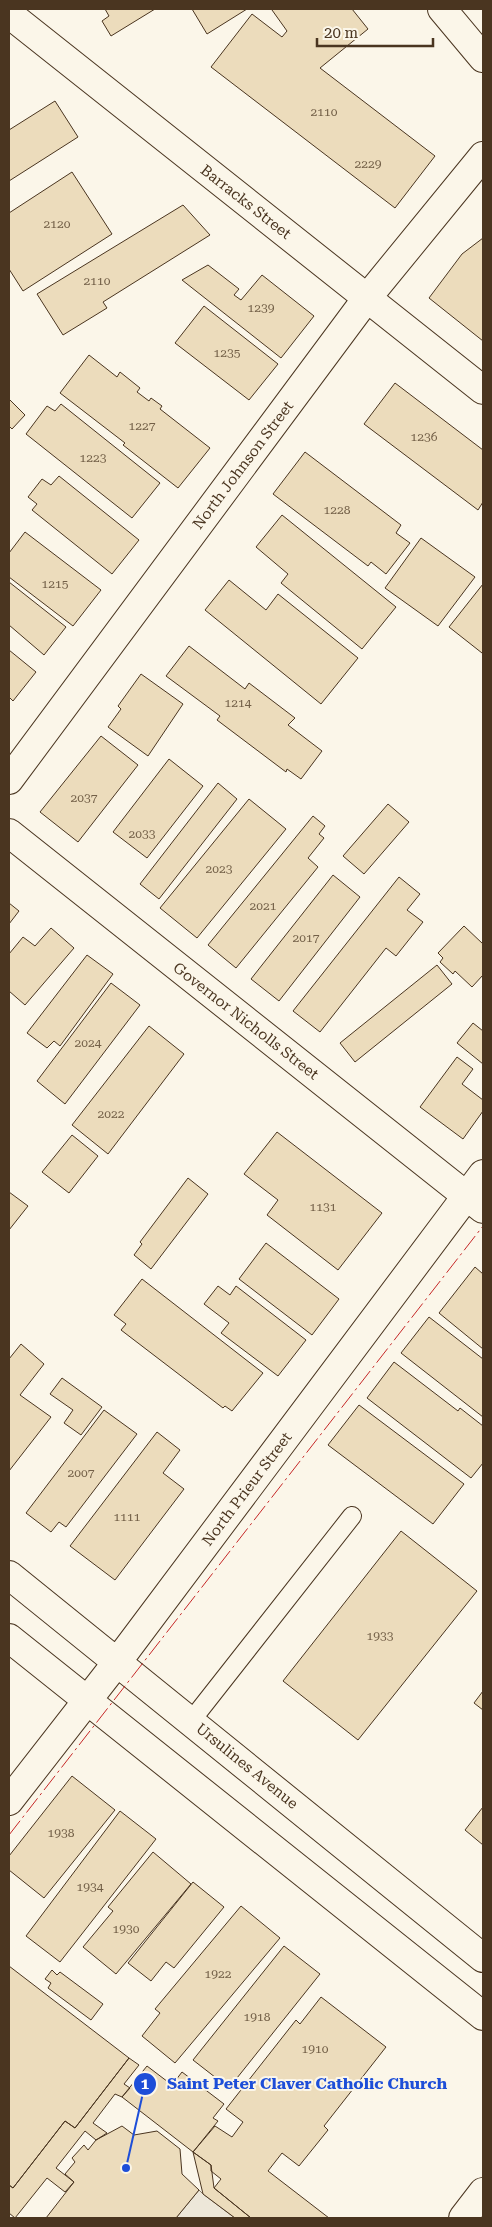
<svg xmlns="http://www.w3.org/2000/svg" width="492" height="2227" viewBox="0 0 492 2227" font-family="'Roboto Serif',serif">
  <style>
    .parking { fill: #ede7d9; stroke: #887966 }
    .building { fill: #ecdcbc; stroke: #4a3520 }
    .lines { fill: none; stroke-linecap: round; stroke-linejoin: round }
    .service-casing { stroke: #4a3520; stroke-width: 20 }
    .minor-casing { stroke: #4a3520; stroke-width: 30 }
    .service { stroke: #fbf6e9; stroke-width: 18 }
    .minor { stroke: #fbf6e9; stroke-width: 28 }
    .power { stroke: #c62828; stroke-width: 1; stroke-dasharray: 18 4 2.5 4; stroke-linecap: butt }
    .labels { text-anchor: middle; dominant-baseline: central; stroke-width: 4; stroke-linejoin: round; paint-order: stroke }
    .number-label { font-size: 12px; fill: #725f47 }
    .street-label { font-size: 15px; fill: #4a3520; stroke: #fbf6e9 }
    .leader { fill: none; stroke: #1d4ed8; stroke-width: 2 }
    .callout-dot { fill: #1d4ed8; stroke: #fbf6e9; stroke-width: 2 }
    .mark-label { font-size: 15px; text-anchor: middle; font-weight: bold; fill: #fff }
    .callout-label { font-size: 16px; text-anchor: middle; font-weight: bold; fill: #1d4ed8; stroke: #fbf6e9; stroke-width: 4; stroke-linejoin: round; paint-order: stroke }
  </style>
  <rect width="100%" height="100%" fill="#fbf6e9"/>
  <path class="parking" d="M199,2190L203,2194L235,2218H176Z"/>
  <path class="building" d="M105,9H155L111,36L102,21L109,16Z
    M192,9H247L207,34Z
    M273,9H352L368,29L320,68L435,156L395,208L211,67L252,14L282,37L287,31L272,10Z
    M55,101L78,137L9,181V130Z
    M72,172L112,234L23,291L9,269V213Z
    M183,205L210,235L103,302L107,308L63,335L37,294Z
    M483,238V341L429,298L462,254Z
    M208,265L239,289L234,295L241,300L262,275L314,316L281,358L182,280Z
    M204,306L278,364L249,400L175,343Z
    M89,355L117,377L120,372L140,388L137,392L149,401L151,398L162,406L160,409L210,448L178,488L123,445L125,443L60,393Z
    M395,383L483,450V502L478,510L364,424Z
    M9,399L25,415L12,429L9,426Z
    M61,404L160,483L132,518L26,434L47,406L55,411Z
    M305,452L401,525L396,533L410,543L386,574L371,562L368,566L273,494Z
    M59,476L139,540L112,574L32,510L37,504L28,497L42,479L51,485Z
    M282,515L396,607L362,649L281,583L288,574L256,547Z
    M25,532L101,590L73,626L9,577V553Z
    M421,538L475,577L438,626L385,588Z
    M229,580L266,610L278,594L358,658L321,704L205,610Z
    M9,582L66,627L44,655L9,625Z
    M483,584V652L482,653L449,627Z
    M189,646L245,689L249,683L295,718L288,725L322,751L301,779L287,769L286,772L217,720L220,716L166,676Z
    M9,650L36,672L13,701L9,697Z
    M141,674L183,704L148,756L108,727L121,709L118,706Z
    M101,736L138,765L78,842L40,812Z
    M169,759L203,786L147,858L113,832Z
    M218,783L237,799L159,899L140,884Z
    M249,799L286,829L197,938L160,908Z
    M388,804L409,822L364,874L343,856Z
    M313,816L325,826L319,834L324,838L308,858L318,867L236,968L208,945Z
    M333,875L360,897L279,1001L251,979Z
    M399,877L420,894L407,910L423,922L396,956L386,948L320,1032L293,1011Z
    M9,903L19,911L9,924Z
    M464,926L483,944V975L472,987L455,971L453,974L440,962L443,958L438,953Z
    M51,928L74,948L25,1005L9,991V954L23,937L35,946Z
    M87,955L113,974L60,1046L54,1041L47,1048L27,1033Z
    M437,965L452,984L355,1062L340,1043Z
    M111,983L140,1005L65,1104L37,1081Z
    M473,1023L483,1031V1064L457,1043Z
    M149,1026L184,1054L108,1154L72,1125Z
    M457,1057L473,1069L462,1084L483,1100V1111L463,1139L420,1107Z
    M277,1132L382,1213L338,1270L267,1215L278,1200L244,1174Z
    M72,1135L98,1156L69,1193L42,1172Z
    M188,1178L208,1194L151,1269L134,1255L142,1244L140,1242Z
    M9,1192L28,1206L9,1230Z
    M266,1243L339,1299L312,1335L239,1279Z
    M475,1267L483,1274V1349L439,1313Z
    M142,1279L263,1373L232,1411L225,1406L223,1408L121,1330L126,1324L114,1315Z
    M218,1286L230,1295L236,1286L306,1340L278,1376L221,1333L229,1323L204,1304Z
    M429,1317L483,1359V1417L401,1353Z
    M21,1344L44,1364L20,1395L51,1417L9,1471V1359Z
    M394,1362L458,1411L460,1408L483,1426V1463L471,1478L367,1398Z
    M62,1378L102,1407L81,1435L64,1423L73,1410L50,1394Z
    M359,1405L464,1484L433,1524L328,1445Z
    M104,1410L137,1434L66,1527L59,1522L51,1532L26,1513Z
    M157,1432L180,1450L163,1473L184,1489L115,1580L70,1546Z
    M401,1531L477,1591L358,1740L283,1681Z
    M483,1691V1710L474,1703Z
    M72,1776L115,1810L44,1898L9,1870V1856Z
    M483,1807V1845L465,1830Z
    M120,1811L156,1839L60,1962L26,1936Z
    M153,1852L191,1884L116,1974L83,1947L113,1911L108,1907Z
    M193,1882L224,1907L174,1968L166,1962L151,1981L128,1963Z
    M241,1906L280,1938L175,2063L142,2036L160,2013L155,2009Z
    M284,1946L320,1974L229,2088L193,2060Z
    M9,1966L129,2058L75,2128L65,2121L13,2188L9,2185Z
    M52,1970L57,1975L60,1972L103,2004L91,2020L48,1988L51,1983L45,1979Z
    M321,1997L386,2047L324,2126L328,2130L299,2166L282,2153L268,2171L329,2218H251L214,2188L221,2179L211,2171V2165L193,2152L215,2126L232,2137L243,2122L226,2109L296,2020L300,2024Z
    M129,2058L139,2065L124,2084L130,2088L122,2097L115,2094L93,2123L107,2133L96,2140L85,2131L56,2168L74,2182L65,2192L47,2178L15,2218L9,2213V2185L13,2188L65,2121L75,2128Z
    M147,2066L172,2085L182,2072L224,2104L213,2118L218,2121L193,2152L122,2097Z
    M122,2126L134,2135L157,2131L180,2149L182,2174L199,2190L176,2218H46L74,2182L65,2174L75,2162L72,2158L84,2145L88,2150L96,2140Z
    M193,2152L211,2165L214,2188L251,2218H235L203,2194Z"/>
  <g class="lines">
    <defs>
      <path id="service" d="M191,1721L352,1516"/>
      <path id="minor" d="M442,9L483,58
        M9,14L483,390
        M9,780L367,298L483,156
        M9,833L483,1209
        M9,1575L483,1958
        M9,1638L483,2016
        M9,1801L118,1661L483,1174
        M463,2218L483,2192"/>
    </defs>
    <use href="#service" class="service-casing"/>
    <use href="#minor" class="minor-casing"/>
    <use href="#service" class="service"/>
    <use href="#minor" class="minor"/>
    <path class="power" d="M9,1835L483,1226"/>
  </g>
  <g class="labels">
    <g class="number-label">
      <text x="324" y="112">2110</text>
      <text x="368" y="164">2229</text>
      <text x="57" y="224">2120</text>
      <text x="97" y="281">2110</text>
      <text x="261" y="308">1239</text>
      <text x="227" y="353">1235</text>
      <text x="142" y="426">1227</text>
      <text x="424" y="437">1236</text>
      <text x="93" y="458">1223</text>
      <text x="337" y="510">1228</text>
      <text x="55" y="584">1215</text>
      <text x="238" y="703">1214</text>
      <text x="84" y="798">2037</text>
      <text x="142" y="834">2033</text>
      <text x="219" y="869">2023</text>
      <text x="263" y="906">2021</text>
      <text x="306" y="938">2017</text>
      <text x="88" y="1043">2024</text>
      <text x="111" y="1114">2022</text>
      <text x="323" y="1207">1131</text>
      <text x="81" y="1473">2007</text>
      <text x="127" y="1517">1111</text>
      <text x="380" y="1636">1933</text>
      <text x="61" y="1833">1938</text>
      <text x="90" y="1887">1934</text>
      <text x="126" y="1929">1930</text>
      <text x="218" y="1974">1922</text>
      <text x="257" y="2017">1918</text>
      <text x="315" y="2049">1910</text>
    </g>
    <g class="street-label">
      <text transform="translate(246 202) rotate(38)">Barracks Street</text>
      <text transform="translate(243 465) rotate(-53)">North Johnson Street</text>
      <text transform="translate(246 1021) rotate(38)">Governor Nicholls Street</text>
      <text transform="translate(247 1489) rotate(-53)">North Prieur Street</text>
      <text transform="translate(247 1766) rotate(39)">Ursulines Avenue</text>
    </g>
  </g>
  <path class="leader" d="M126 2168L145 2084"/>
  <g class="callout-dot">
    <circle cx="126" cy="2168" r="5"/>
    <circle cx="145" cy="2084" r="12"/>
  </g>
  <g class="mark-label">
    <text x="145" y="2089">1</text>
  </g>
  <g class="callout-label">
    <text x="307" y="2089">Saint Peter Claver Catholic Church</text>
  </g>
  <rect width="492" height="2227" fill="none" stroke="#4a3520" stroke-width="20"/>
  <path d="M317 38v8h116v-8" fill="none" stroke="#4a3520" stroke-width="2.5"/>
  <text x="324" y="38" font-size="15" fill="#4a3520" stroke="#fbf6e9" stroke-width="4" paint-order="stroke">20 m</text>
</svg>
